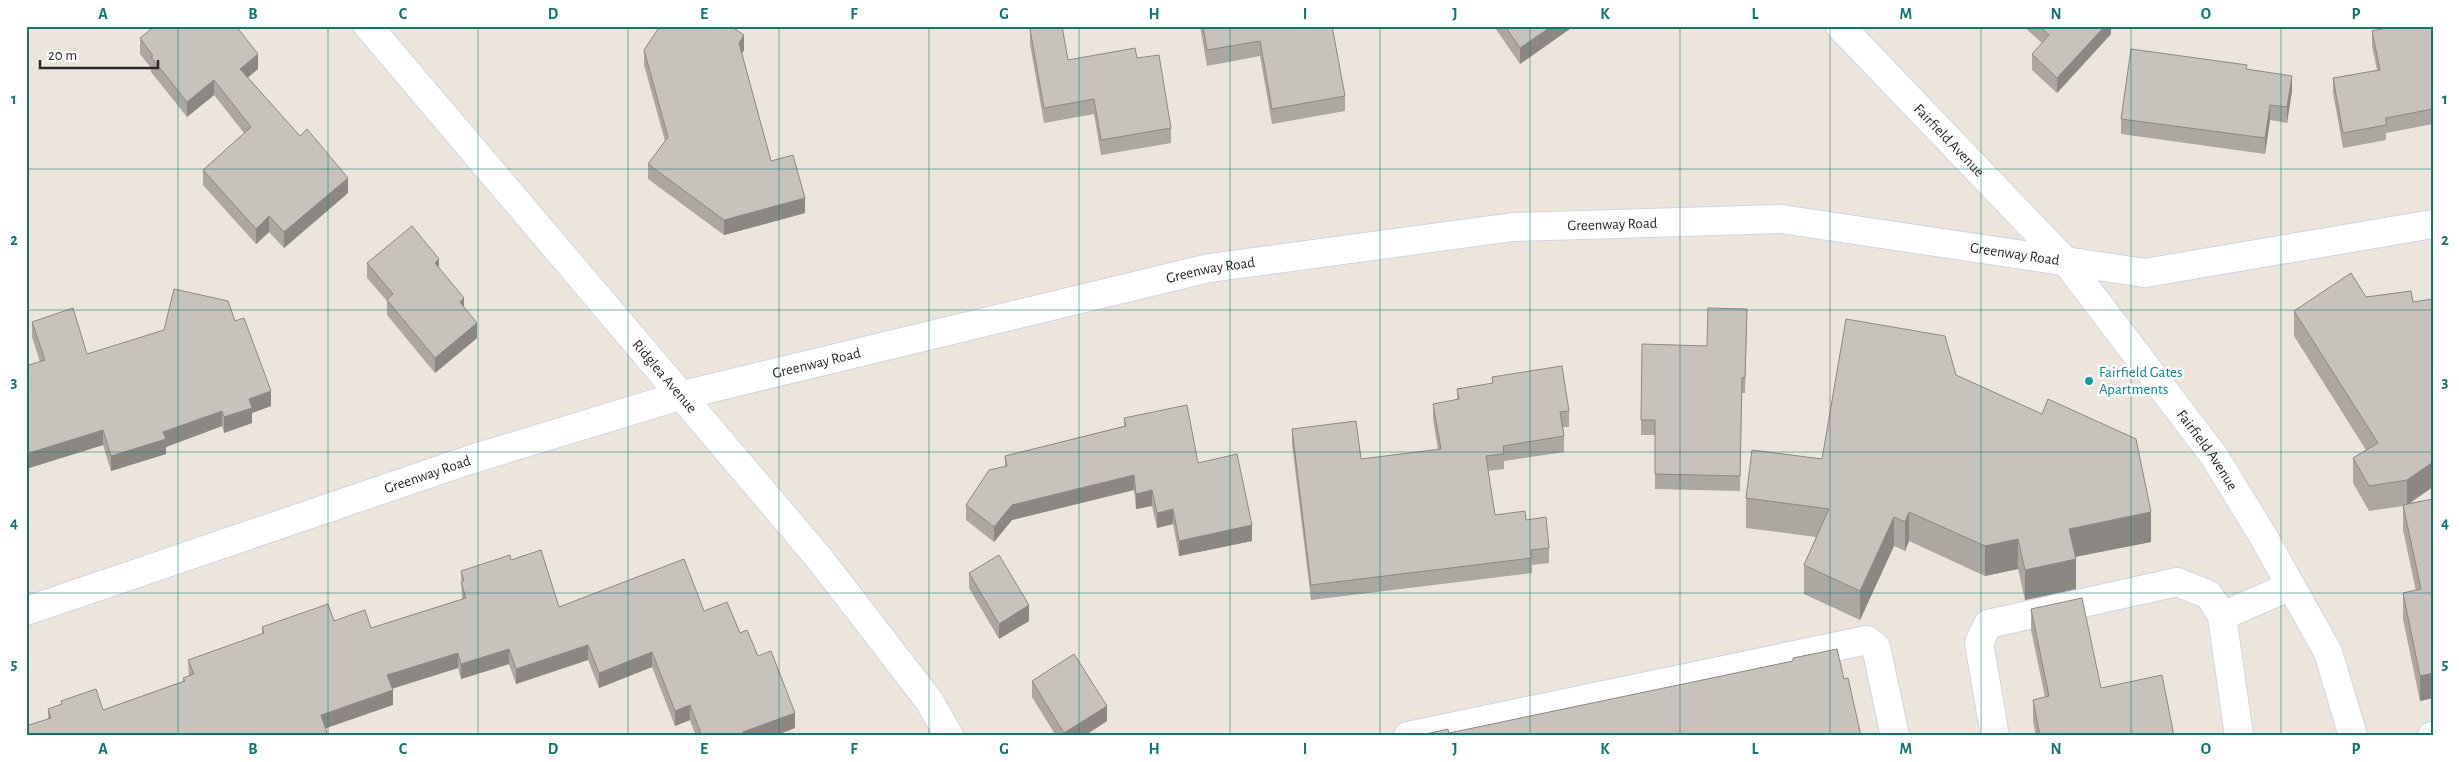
<svg xmlns="http://www.w3.org/2000/svg" width="2459" height="762" viewBox="0 0 2459 762" font-family="'Alegreya Sans',sans-serif">
  <style>
    .lines { fill: none; stroke-linecap: round; stroke-linejoin: round }
    .minor-casing { stroke: #d1d5e3; stroke-width: 30 }
    .minor { stroke: #fff; stroke-width: 28 }
    .wall { fill: #aba7a1 }
    .shaded-wall { fill: #8b8883 }
    .building { fill: #c7c2bb; stroke: #8b8883 }
    .grid { fill: none; stroke: #0f766e; stroke-width: 1; stroke-opacity: 0.55 }
    .culture-dot { fill: #0f9aa8; stroke: #fff; stroke-width: 2 }
    .labels { text-anchor: middle; dominant-baseline: central; stroke-width: 5; stroke-linejoin: round; paint-order: stroke }
    .street-label { font-size: 15px; fill: #2a2a2a; stroke: #fff }
    .culture-label { font-size: 15px; fill: #0d838f; stroke: #fff; text-anchor: start }
    .neatline { fill: none; stroke: #0f766e; stroke-width: 2 }
    .grid-label { font-size: 16px; text-anchor: middle; font-weight: bold; fill: #0f766e }
  </style>
  <rect width="100%" height="100%" fill="#ece5dc"/>
  <g class="lines">
    <defs>
      <g id="minor">
        <path id="s1" d="M368,26L819,558L930,702L949,736"/>
        <path id="s2" d="M1840,26L2067,263L2214,456L2263,536L2328,652L2353,736"/>
        <path id="s3" d="M26,611L469,460L679,396L1209,268L1513,227L1781,219L2145,273L2433,224"/>
        <path d="M1408,736L1867,640L1876,647L1895,736"/>
        <path d="M1995,736L1979,643L1988,624L2177,582L2209,595L2222,616"/>
        <path d="M2239,736L2222,616L2291,586"/>
        <path d="M2432,736H2433"/>
      </g>
    </defs>
    <use href="#minor" class="minor-casing"/>
    <use href="#minor" class="minor"/>
  </g>
  <path class="wall" d="M154,26H236L258,69L248,77L348,193L284,248L269,232L256,244L203,185V170L244,133L214,95L187,117L151,72V68L140,54V38L154,27Z
    M736,26V30L744,50L742,54L771,161L805,213L724,235L648,179V164L665,141L644,65V50Z
    M1200,26H1332L1345,96V111L1272,124L1260,56L1207,66Z
    M1495,26H1574L1520,64L1495,28Z
    M2023,26H2111V34L2057,93L2032,70V54L2042,43Z
    M2433,26V124L2386,133V140L2343,148L2333,93V78L2377,70L2372,46V31Z
    M1030,29L1068,60L1137,58L1171,128V143L1101,155L1094,114L1044,123L1030,44Z
    M2247,70L2292,91L2287,123L2270,120L2265,154L2121,134V119Z
    M367,263L439,267L464,307L477,338L435,373L387,315V301L367,278Z
    M2366,297L2413,302L2410,503L2433,499V698L2420,701L2403,619V593L2416,591L2403,530V506L2369,511L2353,483V458L2366,450L2294,336V311Z
    M235,321L271,406L252,413V423L224,433L222,426L166,447V454L111,471L103,445L26,469V366L40,362L32,337V322L87,354Z
    M1747,325L1745,393H1742L1740,491L1655,489V435H1641V420L1707,346Z
    M1956,375L2151,542L2075,557L2076,589L2025,600L2018,569L1985,576L1909,541L1905,551L1894,546L1860,620L1804,594V565L1816,537L1746,528V498L1822,459Z
    M1492,377L1569,411V427H1563L1564,436V452L1504,461V469L1488,471L1495,515L1526,520L1549,548V563L1532,565V573L1311,600L1292,444V429L1361,459L1438,450L1433,419V404L1457,400V389L1492,383Z
    M1124,418L1198,463L1252,541L1179,556L1173,524L1157,528L1152,506L1136,509L1134,490L1012,520L994,542L966,520V505L1005,466V456L1124,426Z
    M511,560L559,607L704,611L740,633L758,656L795,728L774,736H696L690,720L675,726L652,667L599,688L588,660L516,684L509,664L461,679L458,668L392,689L393,705L48,719V709L61,705V701L103,710L183,681V678L189,676L188,660L262,634V627L334,621L371,628L462,599L461,571Z
    M969,573L1029,621L999,639L969,588Z
    M2031,609L2101,688L2174,736H2036L2033,721V700L2045,697L2031,630Z
    M1032,681L1107,721L1084,736H1056L1032,697Z"/>
  <path class="shaded-wall" d="M733,26H736V37L732,27Z
    M1552,26H1574L1520,64V48Z
    M2105,26H2111V34L2057,93V78Z
    M744,35V50L739,58V43Z
    M258,54V69L240,84V69Z
    M2292,76V91L2287,123V107Z
    M214,80V95L187,117V102Z
    M2270,105V120L2265,154V138Z
    M348,178V193L284,248V232Z
    M805,198V213L724,235V220Z
    M269,216V232L256,244V229Z
    M439,259V274L435,263Z
    M464,298V313L460,302Z
    M477,323V338L435,373V358Z
    M271,391V406L252,413V423L224,433V417L249,399Z
    M222,411V426L166,447V454L111,471V456L163,432Z
    M103,430V445L26,469V454Z
    M2433,462V487L2407,505V480Z
    M1134,475V490L1012,520L994,542V527L1012,505Z
    M1152,490V506L1136,509V494Z
    M1173,509V524L1157,528V513Z
    M1909,512V541L1905,551V522Z
    M2151,512V542L2069,558V529Z
    M1894,517V546L1860,620V591Z
    M1252,525V541L1179,556V541Z
    M2018,539V569L1985,576V546Z
    M2076,559V589L2025,600V570Z
    M1029,605V621L999,639V624Z
    M588,645V660L516,684V669Z
    M509,649V664L461,679V664Z
    M652,652V667L599,688V673Z
    M458,653V668L387,690V675Z
    M2433,673V698L2420,701V676Z
    M393,690V705L321,730V715Z
    M690,705V720L675,726V711Z
    M1107,706V721L1084,736H1064V733Z
    M795,713V728L774,736H743V732Z"/>
  <path class="building" d="M155,26H236L258,54L240,69L300,136L307,129L348,178L284,232L269,216L256,229L203,170L251,127L214,80L187,102L151,57L153,56L140,38Z
    M660,26H733L732,27L744,35L739,43L771,161L793,155L805,198L724,220L648,164L668,137L644,50Z
    M1043,26H1062L1068,60L1135,48L1137,58L1159,55L1171,128L1101,140L1094,99L1044,108L1030,29Z
    M1203,26H1332L1345,96L1272,109L1260,41L1207,50Z
    M1505,26H1552L1520,48Z
    M2040,26H2105L2057,78L2032,54L2049,35Z
    M2397,26H2433V109L2386,118V125L2343,133L2333,78L2380,70L2372,31Z
    M2131,49L2247,65L2246,69L2292,76L2287,107L2270,105L2265,138L2121,119Z
    M412,226L439,259L435,263L464,298L460,302L477,323L435,358L387,300L393,294L367,263Z
    M2351,273L2366,297L2411,291L2413,302L2433,299V462L2407,480L2369,486L2353,458L2378,443L2294,311Z
    M174,289L228,301L235,321L244,318L271,391L249,399L252,408L224,417L222,411L163,432L166,439L111,456L103,430L26,454V366L45,360L32,322L73,308L87,354L164,330Z
    M1708,308L1747,309L1745,377L1742,378L1740,476L1655,474V420H1641L1642,344L1707,346Z
    M1846,319L1945,336L1956,375L2042,414L2048,399L2136,439L2151,512L2069,529L2076,559L2025,570L2018,539L1985,546L1909,512L1905,522L1894,517L1860,591L1804,565L1829,509L1746,498L1752,450L1822,459Z
    M1562,366L1569,411L1560,412L1564,436L1503,446L1504,454L1486,456L1495,515L1525,511L1526,520L1546,517L1549,548L1531,550L1532,558L1311,585L1292,429L1356,421L1361,459L1441,449L1433,404L1459,399L1457,389L1493,383L1492,377Z
    M1187,405L1198,463L1237,454L1252,525L1179,541L1173,509L1157,513L1152,490L1136,494L1134,475L1012,505L994,527L966,505L989,470L1007,466L1005,456L1126,426L1124,418Z
    M2433,499V673L2420,676L2403,593L2421,589L2403,505Z
    M541,550L559,607L684,559L704,611L727,602L740,633L747,630L758,656L771,651L795,713L743,732L744,736H702L690,705L675,711L652,652L599,673L588,645L516,669L509,649L461,664L458,653L387,675L393,690L321,715L328,736H26V726L51,718L48,709L62,704L61,701L96,689L103,710L185,681L183,678L194,674L188,660L264,633L262,627L328,604L334,621L365,610L371,628L466,598L461,582L464,581L461,571L510,555L511,560Z
    M999,555L1029,605L999,624L969,573Z
    M2082,598L2101,688L2162,675L2174,736H2040L2033,700L2049,696L2031,609Z
    M1837,649L1844,679L1848,678L1861,736H1417L1448,729L1449,733L1793,661V658Z
    M1074,654L1107,706L1064,733L1032,681Z"/>
  <path class="grid" d="M178,26V736M328,26V736M478,26V736M628,26V736M779,26V736M929,26V736M1079,26V736M1230,26V736M1380,26V736M1530,26V736M1680,26V736M1830,26V736M1981,26V736M2131,26V736M2281,26V736M26,169H2433M26,310H2433M26,452H2433M26,593H2433"/>
  <circle class="culture-dot" cx="2089" cy="381" r="5"/>
  <g class="labels">
    <g class="street-label">
      <text stroke="none"><textPath href="#s2" startOffset="158">Fairfield Avenue</textPath></text>
      <text stroke="none"><textPath href="#s3" startOffset="1639">Greenway Road</textPath></text>
      <text stroke="none"><textPath href="#s3" startOffset="2044">Greenway Road</textPath></text>
      <text stroke="none"><textPath href="#s3" startOffset="1234">Greenway Road</textPath></text>
      <text stroke="none"><textPath href="#s3" startOffset="829">Greenway Road</textPath></text>
      <text stroke="none"><textPath href="#s1" startOffset="459">Ridglea Avenue</textPath></text>
      <text stroke="none"><textPath href="#s2" startOffset="562">Fairfield Avenue</textPath></text>
      <text stroke="none"><textPath href="#s3" startOffset="424">Greenway Road</textPath></text>
    </g>
    <g class="culture-label">
      <text x="2099" y="372">Fairfield Gates<tspan x="2099" dy="17">Apartments</tspan></text>
    </g>
  </g>
  <rect width="2459" height="762" fill="none" stroke="#ffffff" stroke-width="55"/>
  <path d="M40 60v8h118v-8" fill="none" stroke="#2a2a2a" stroke-width="2.5"/>
  <text x="48" y="60" font-size="15" fill="#2a2a2a" stroke="#ffffff" stroke-width="4" paint-order="stroke">20 m</text>
  <rect x="28" y="28" width="2404" height="706" class="neatline"/>
  <g class="grid-label">
    <text x="103" y="19">A</text>
    <text x="253" y="19">B</text>
    <text x="403" y="19">C</text>
    <text x="553" y="19">D</text>
    <text x="704" y="19">E</text>
    <text x="854" y="19">F</text>
    <text x="1004" y="19">G</text>
    <text x="1154" y="19">H</text>
    <text x="1305" y="19">I</text>
    <text x="1455" y="19">J</text>
    <text x="1605" y="19">K</text>
    <text x="1755" y="19">L</text>
    <text x="1906" y="19">M</text>
    <text x="2056" y="19">N</text>
    <text x="2206" y="19">O</text>
    <text x="2356" y="19">P</text>
    <text x="14" y="104">1</text>
    <text x="2445" y="104">1</text>
    <text x="14" y="245">2</text>
    <text x="2445" y="245">2</text>
    <text x="14" y="387">3</text>
    <text x="2445" y="387">3</text>
    <text x="14" y="528">4</text>
    <text x="2445" y="528">4</text>
    <text x="14" y="669">5</text>
    <text x="2445" y="669">5</text>
    <text x="103" y="754">A</text>
    <text x="253" y="754">B</text>
    <text x="403" y="754">C</text>
    <text x="553" y="754">D</text>
    <text x="704" y="754">E</text>
    <text x="854" y="754">F</text>
    <text x="1004" y="754">G</text>
    <text x="1154" y="754">H</text>
    <text x="1305" y="754">I</text>
    <text x="1455" y="754">J</text>
    <text x="1605" y="754">K</text>
    <text x="1755" y="754">L</text>
    <text x="1906" y="754">M</text>
    <text x="2056" y="754">N</text>
    <text x="2206" y="754">O</text>
    <text x="2356" y="754">P</text>
  </g>
</svg>
